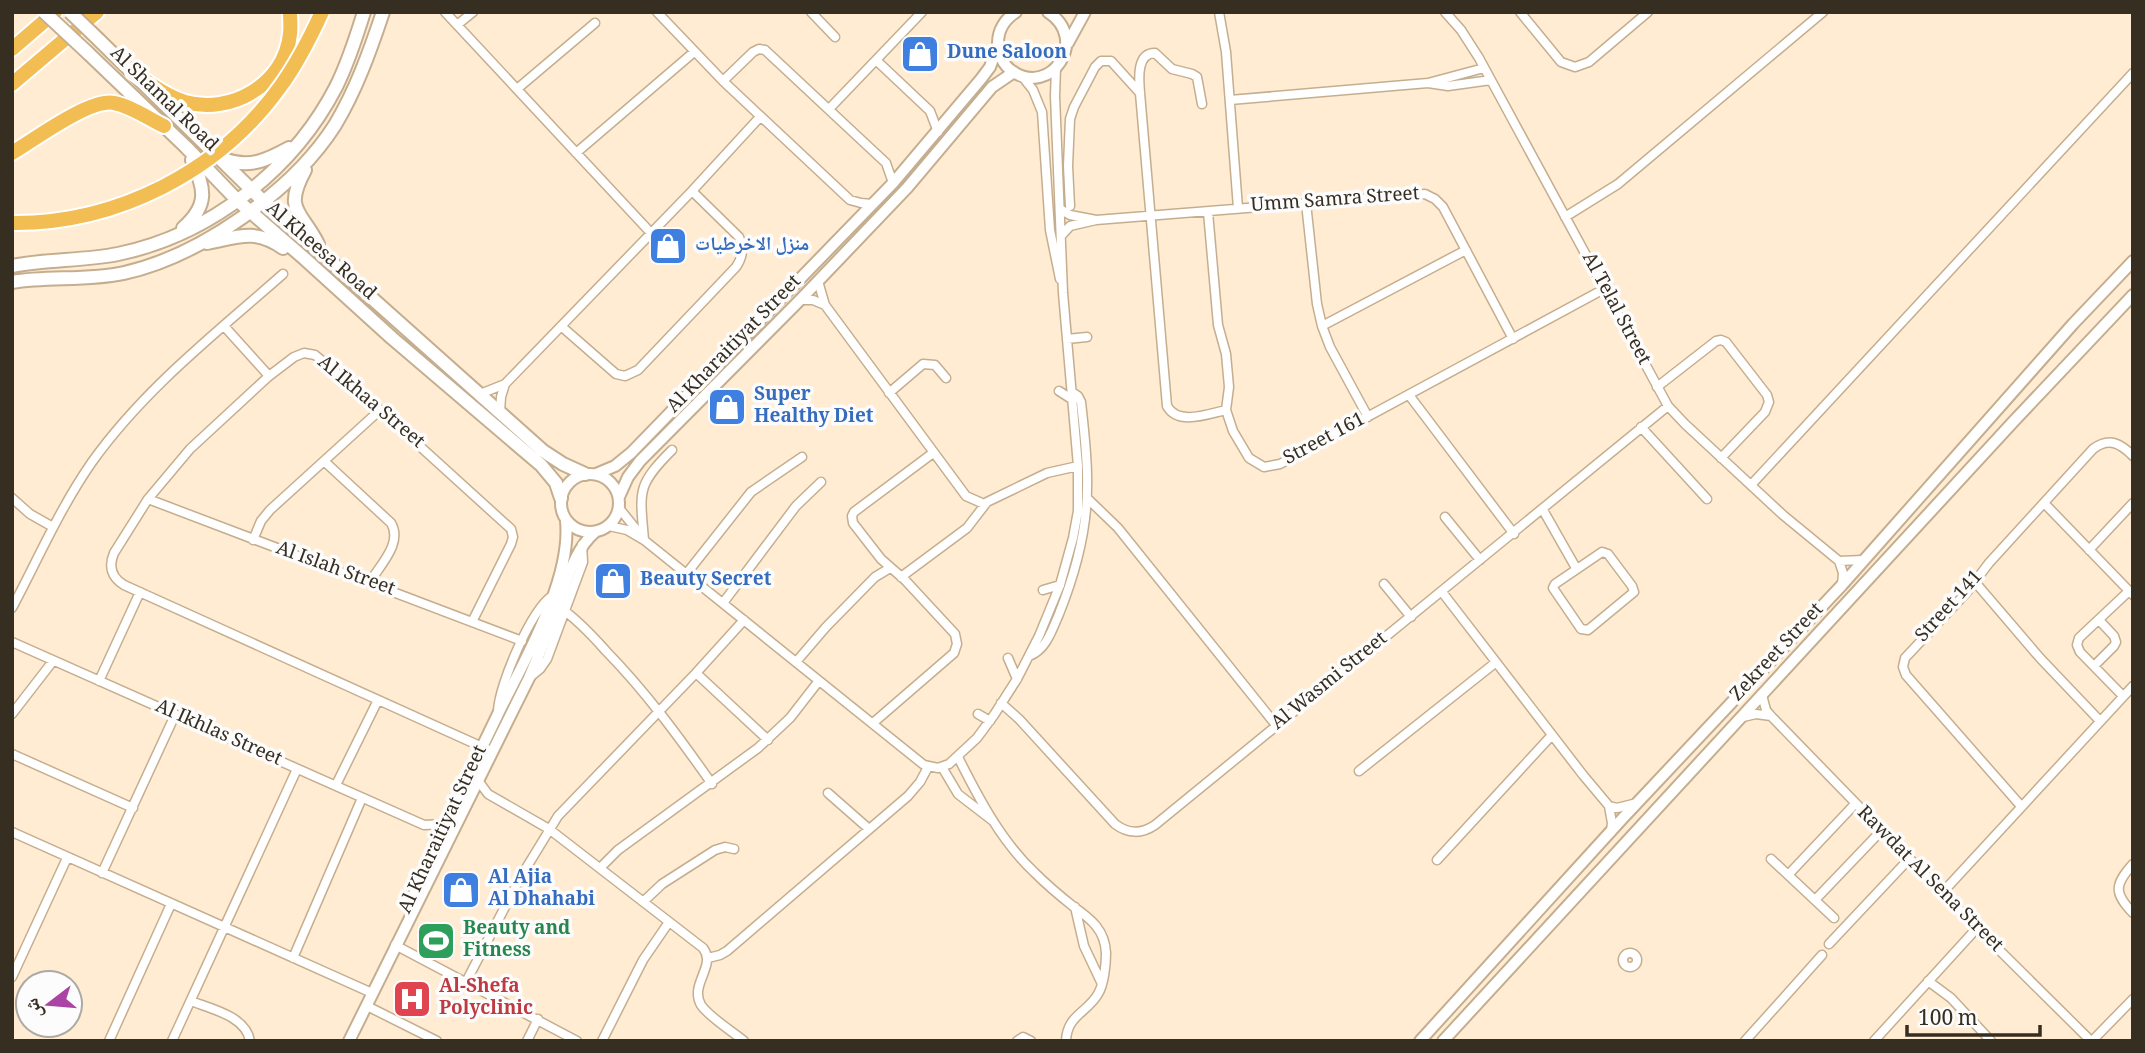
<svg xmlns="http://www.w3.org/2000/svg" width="2145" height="1053" viewBox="0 0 2145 1053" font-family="Georgia,'Noto Naskh Arabic',serif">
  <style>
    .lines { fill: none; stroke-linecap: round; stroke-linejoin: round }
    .minor-casing { stroke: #c5ae8f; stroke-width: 11 }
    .tertiary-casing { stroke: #c5ae8f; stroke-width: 14 }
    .secondary-casing { stroke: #c5ae8f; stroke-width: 16 }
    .motorway-casing { stroke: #fff; stroke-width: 18 }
    .minor { stroke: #fff; stroke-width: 8 }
    .tertiary { stroke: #fff; stroke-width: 10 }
    .secondary { stroke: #fff; stroke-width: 12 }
    .motorway { stroke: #f2bd53; stroke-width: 14 }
    .secondary-bridge-casing { stroke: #c5ae8f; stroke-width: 16; stroke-linecap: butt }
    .motorway-bridge-casing { stroke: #fff; stroke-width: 18; stroke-linecap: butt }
    .secondary-bridge { stroke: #fff; stroke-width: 12 }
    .motorway-bridge { stroke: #f2bd53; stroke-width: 14 }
    .labels { text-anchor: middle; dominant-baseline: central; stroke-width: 7; stroke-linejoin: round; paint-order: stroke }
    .shop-label { font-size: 19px; font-weight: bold; fill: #366cbe; stroke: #fcfcfc; text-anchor: start }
    .street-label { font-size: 19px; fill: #372e22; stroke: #fcfcfc }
    .leisure-label { font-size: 19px; font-weight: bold; fill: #27864d; stroke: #fcfcfc; text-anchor: start }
    .health-label { font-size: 19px; font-weight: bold; fill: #be3a42; stroke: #fcfcfc; text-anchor: start }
  </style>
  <rect width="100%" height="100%" fill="#ffecd2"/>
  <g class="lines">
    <defs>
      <path id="minor" d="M445,12L651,233
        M657,12L723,81L850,200L861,203L872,204
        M811,12L835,37
        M1219,12L1226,52L1238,208
        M1445,12L1461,30L1479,58L1668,406L1685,424L1783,515L1839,561L1843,573L1842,585
        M1520,12L1561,62L1575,67L1589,62L1648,12
        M457,25L473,12
        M877,61L930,111L938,132
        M1022,76L1033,90L1042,112L1050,230L1060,279
        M723,81L753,52L759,49L765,50L886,163L893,183
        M1428,83L1448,86L1491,80
        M517,89L595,23
        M1230,100L1428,83L1484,68
        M1202,104L1197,77L1192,74L1172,69L1155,53C1136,53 1139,80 1140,93L1167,406C1178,426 1208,414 1226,410
        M829,109L922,12
        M576,153L694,52
        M1306,203L1317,304L1322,326L1330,347L1368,417
        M1070,206L1068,166L1070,119L1074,107L1095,67L1101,61H1111L1140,93
        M1060,209L1070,215L1096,220
        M1208,212L1218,325L1226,354L1229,387L1226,410L1233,431L1249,458L1264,467L1280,464L1604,289
        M1565,217L1618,184L1823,12
        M1061,236L1070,226L1096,220L1425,194L1435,199L1443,207L1513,339
        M818,281L825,305L966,496L984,504
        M800,300H813L825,305
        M224,326L269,376
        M561,326L616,374L625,376L638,370L736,267C743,257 744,248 739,237L692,191
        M1322,326L1466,250
        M1067,339L1087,337
        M1657,387L1716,341L1721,340L1726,342L1767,395L1769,402L1765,412L1721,458
        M1059,391L1073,400
        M889,393L923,364L935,365L946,378
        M480,394L505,384L692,191L760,117
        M1409,395L1514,534
        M500,412L501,397L505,384
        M1641,427L1707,499
        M324,461L391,523C403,543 380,565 370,582
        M1751,485L2133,73
        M12,498L30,514L53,527
        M1087,498L1118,528L1276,725
        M148,499L522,641
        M2045,504L2133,595
        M619,508L640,534
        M1543,510L1576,568
        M1445,517L1480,560
        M609,526L627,530L644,540L924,765L938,768L949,764L977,738L994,715L1017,679L1039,636L1060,585L1073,538L1078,511V466L1063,293L1055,96L1056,68
        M253,540L261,521L270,510L380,410
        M644,540C640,491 636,486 672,450
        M2089,550L2133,503
        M1602,552L1608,554L1632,586L1634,592L1588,630L1581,629L1553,588L1555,584Z
        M1839,561L1863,560
        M687,573L751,492L802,457
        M901,577L967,528L987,502L1047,473L1078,466
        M1975,582L2040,658L2100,721
        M1384,584L1411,617
        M1043,590L1060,585
        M1442,592L1583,775L1609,806L1612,823L1611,832
        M723,603L796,506L821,482
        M558,606C577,619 591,634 606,651C646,692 679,737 712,784
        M12,608C38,559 60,508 92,462C144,389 216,333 283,274
        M472,622L511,544L513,537L511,529L359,391L315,355L304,353L294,357L269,376L190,449L148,499L114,553C108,567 112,578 124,585L491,751
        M12,642L424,825L445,824
        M1029,656C1046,650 1052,630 1059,614C1075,574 1087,532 1087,488C1088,460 1084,431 1081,402L1078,396L1072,392
        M1008,658L1017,679
        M796,662L826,627L875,577L890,568
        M2094,666L2114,646L2116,642L2114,636L2099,620
        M696,673L768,740
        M529,678L540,669L547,659L583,562L582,545
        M99,681L140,592
        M1762,695L1766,710L1771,716L1977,928L2091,1041
        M2123,696L2080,652L2077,645L2079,638L2129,591
        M1001,703L1019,719L1115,824C1128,834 1142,834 1155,825L1668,406
        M498,711C499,685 531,610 552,596
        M12,714L53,661
        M978,714L990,721
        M1743,717L1756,714L1771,716
        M873,723L954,653L957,644L955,634L905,580L881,559L853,523L852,516L854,512L933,453
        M12,754L133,808
        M958,757C978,797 1001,841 1034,872C1046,884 1060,896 1074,907C1091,919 1105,930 1106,953C1106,965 1104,984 1098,994C1087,1013 1067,1015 1066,1041
        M942,767L958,794L993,821
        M1359,771L1495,663
        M477,779L488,794L549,829L703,948C717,966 689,984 701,1005C709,1017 732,1031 744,1041
        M336,785L378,700
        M828,793L869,829
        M1609,806L1617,808L1637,803
        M2021,806L1906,675L1903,667L1905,658L1967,592L1989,563L2093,449C2109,437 2120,443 2133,456
        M12,832L372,993
        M1771,859L1834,918
        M1437,860L1552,735
        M2133,864C2114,885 2114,893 2133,913
        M601,867L618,850L758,748L790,718L818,682
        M102,873L175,715
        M1788,875L1855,804
        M1942,893L2133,686
        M1815,900L1881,831
        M644,901L662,884L715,850L725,847L734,849
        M1075,907L1084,946L1102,984
        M1829,944L1909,859
        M395,945L577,1041
        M1623 960a7 7 0 1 1 14 0a7 7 0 1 1-14 0Z
        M293,958L362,798
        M708,958L720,955L727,951L908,796L920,782L928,767
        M12,977L67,858
        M1928,981L1951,998L1991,1041
        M466,982L520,878L558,816L696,673L744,620
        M191,1001C211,1009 246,1016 250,1041
        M367,1006L437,1041
        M109,1041L171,904
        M172,1041L297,769
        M527,1041L538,1019
        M602,1041L643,960L669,922
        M1017,1041L1023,1037L1031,1041
        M1745,1041L1822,955
        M1874,1041L1977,928
        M2092,1041L2133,999"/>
      <path id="tertiary" d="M1016,12C1005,19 998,30 998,43C998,54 1003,65 1012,71C1051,98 1090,39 1048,12
        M1068,43L1085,12
        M561 503a29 29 0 1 1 58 0a29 29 0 1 1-58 0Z
        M596,474L615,466L631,453L893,183L981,79L990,67L998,45
        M619,497L628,477L640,461L800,300L907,188L992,87L1014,72
        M413,896C440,835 468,776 497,716C523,662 572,581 566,521
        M349,1041L529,678C538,656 548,634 556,611C567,584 572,552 595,532
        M1420,1041L1622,819L1842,585L2073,324L2133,261
        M1443,1041L2013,422L2133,295"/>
      <path id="secondary" d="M99,40L263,201L543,451L563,464L585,474
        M88,53L186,147L237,200L305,259L392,338L541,465L556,483L561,498
        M224,159C249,169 267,160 289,148
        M305,170C283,211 301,210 318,244
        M183,228C209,205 205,189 192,160
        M207,243C238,237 254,228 283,248
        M12,266C47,259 83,261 118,254C210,235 293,170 336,87C348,63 356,38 364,12
        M12,282C49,276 87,281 124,273C200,256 293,191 335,125C356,90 370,51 383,12"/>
      <path id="motorway" d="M12,49L55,12
        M133,72C149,83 166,96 185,102C231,115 285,84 290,34C291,27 290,19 290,12
        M12,84L97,12
        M12,153C34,140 90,98 114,103C131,106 149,119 164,126"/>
    </defs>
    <use href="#minor" class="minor-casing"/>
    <use href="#tertiary" class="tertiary-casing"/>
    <use href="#secondary" class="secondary-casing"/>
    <use href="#motorway" class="motorway-casing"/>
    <use href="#minor" class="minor"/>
    <use href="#tertiary" class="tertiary"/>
    <use href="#secondary" class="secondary"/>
    <use href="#motorway" class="motorway"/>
    <defs>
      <path id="secondary-bridge" d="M44,12L88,53
        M70,12L99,40"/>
      <path id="motorway-bridge" d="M12,223C116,224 219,172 280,87C297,64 310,38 322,12"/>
    </defs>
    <use href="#secondary-bridge" class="secondary-bridge-casing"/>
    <use href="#motorway-bridge" class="motorway-bridge-casing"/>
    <use href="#secondary-bridge" class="secondary-bridge"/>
    <use href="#motorway-bridge" class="motorway-bridge"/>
  </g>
  <defs>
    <symbol id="shop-square" viewBox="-11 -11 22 22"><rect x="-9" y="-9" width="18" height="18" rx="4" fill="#3f7fe0" stroke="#fcfcfc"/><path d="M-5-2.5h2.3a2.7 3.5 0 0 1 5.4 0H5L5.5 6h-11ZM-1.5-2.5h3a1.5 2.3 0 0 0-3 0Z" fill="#fff"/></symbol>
    <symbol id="stadium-square" viewBox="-11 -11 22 22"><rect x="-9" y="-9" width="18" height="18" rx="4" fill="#2e9e5b" stroke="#fcfcfc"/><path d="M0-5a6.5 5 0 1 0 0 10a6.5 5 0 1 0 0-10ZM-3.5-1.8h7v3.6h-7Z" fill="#fff"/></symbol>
    <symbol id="hospital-square" viewBox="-11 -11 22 22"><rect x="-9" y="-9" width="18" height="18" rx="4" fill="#e0444e" stroke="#fcfcfc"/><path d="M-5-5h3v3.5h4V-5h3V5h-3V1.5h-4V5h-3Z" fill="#fff"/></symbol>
  </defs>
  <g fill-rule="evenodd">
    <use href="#shop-square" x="898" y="32" width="44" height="44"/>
    <use href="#shop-square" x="646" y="224" width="44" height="44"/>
    <use href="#shop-square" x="705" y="385" width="44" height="44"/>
    <use href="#shop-square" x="591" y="559" width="44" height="44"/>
    <use href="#shop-square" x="439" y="868" width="44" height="44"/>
    <use href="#stadium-square" x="414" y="919" width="44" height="44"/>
    <use href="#hospital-square" x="390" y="977" width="44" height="44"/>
  </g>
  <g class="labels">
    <g class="shop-label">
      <text x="947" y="54">Dune Saloon</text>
      <text x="695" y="246">منزل الاخرطيات</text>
      <text x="754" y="396">Super<tspan x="754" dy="22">Healthy Diet</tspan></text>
      <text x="640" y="581">Beauty Secret</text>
      <text x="488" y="879">Al Ajia<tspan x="488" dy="22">Al Dhahabi</tspan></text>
    </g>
    <g class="street-label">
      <text transform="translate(163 100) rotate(44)">Al Shamal Road</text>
      <text transform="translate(1335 201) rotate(-4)">Umm Samra Street</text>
      <text transform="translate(320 252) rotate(41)">Al Kheesa Road</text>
      <text transform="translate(1615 309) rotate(62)">Al Telal Street</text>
      <text transform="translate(735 345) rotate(-46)">Al Kharaitiyat Street</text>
      <text transform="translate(370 403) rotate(40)">Al Ikhaa Street</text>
      <text transform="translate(1325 440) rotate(-28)">Street 161</text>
      <text transform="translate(335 570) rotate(20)">Al Islah Street</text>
      <text transform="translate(1950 607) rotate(-48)">Street 141</text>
      <text transform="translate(1778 653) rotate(-47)">Zekreet Street</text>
      <text transform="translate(1330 682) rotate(-39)">Al Wasmi Street</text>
      <text transform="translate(218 734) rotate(24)">Al Ikhlas Street</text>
      <text transform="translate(444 830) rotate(-65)">Al Kharaitiyat Street</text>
      <text transform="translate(1929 880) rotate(45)">Rawdat Al Sena Street</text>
    </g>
    <g class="leisure-label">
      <text x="463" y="930">Beauty and<tspan x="463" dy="22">Fitness</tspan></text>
    </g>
    <g class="health-label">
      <text x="439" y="988">Al-Shefa<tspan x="439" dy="22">Polyclinic</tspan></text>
    </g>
  </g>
  <rect width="2145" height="1053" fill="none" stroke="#372e22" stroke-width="28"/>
  <g transform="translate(49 1004) rotate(254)"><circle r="33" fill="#fcfcfc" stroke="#adaaa5" stroke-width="2"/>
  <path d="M0-5L12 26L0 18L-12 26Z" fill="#ab43a5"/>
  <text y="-10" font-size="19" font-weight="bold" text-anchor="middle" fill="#372e22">ش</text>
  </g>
  <path d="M1907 1025v10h133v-10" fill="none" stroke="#372e22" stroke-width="3.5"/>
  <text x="1918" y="1025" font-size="21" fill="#372e22" stroke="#fcfcfc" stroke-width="5" paint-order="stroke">100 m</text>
</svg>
